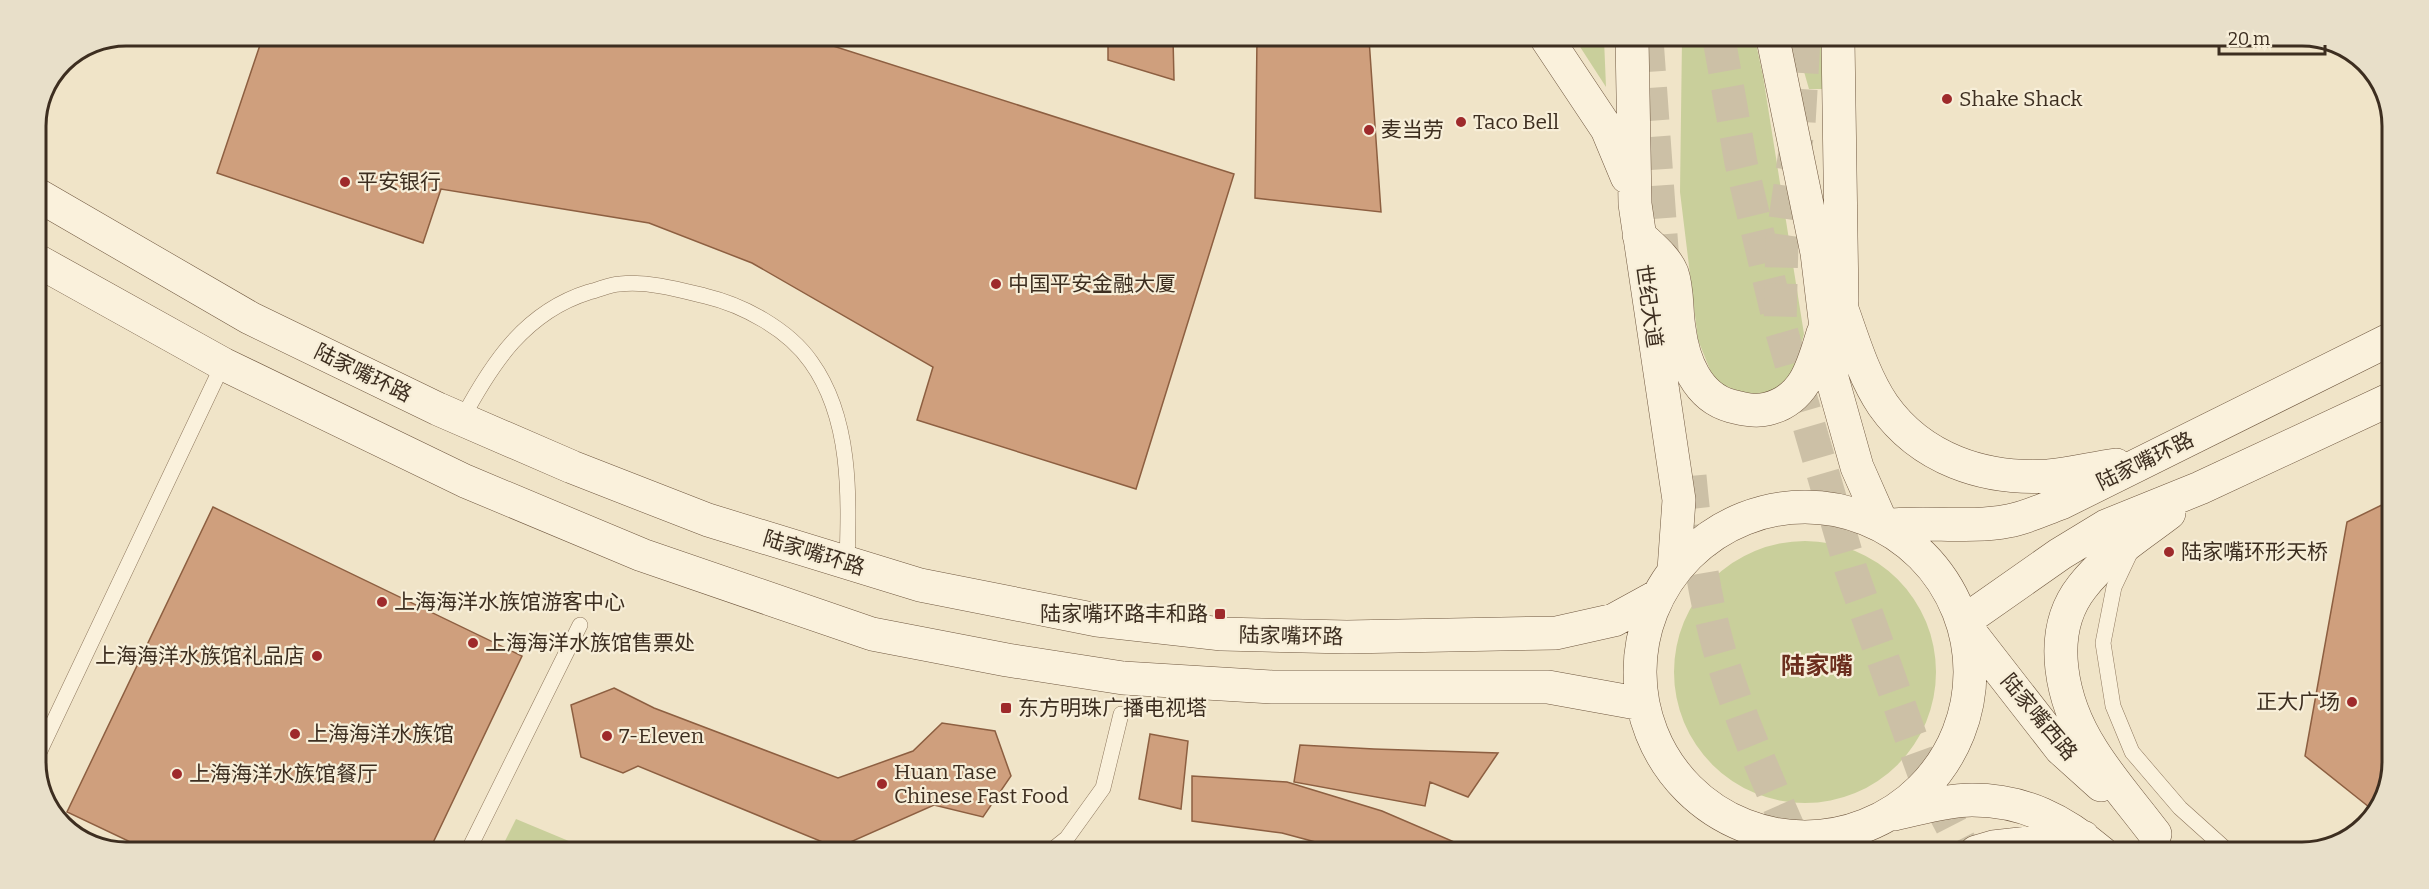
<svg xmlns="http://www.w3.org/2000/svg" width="2429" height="889" viewBox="0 0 2429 889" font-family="Bitter,'Noto Sans SC',serif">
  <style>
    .green { fill: #c9cf9b }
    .building { fill: #cf9f7d; stroke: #8d5f41; stroke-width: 1.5 }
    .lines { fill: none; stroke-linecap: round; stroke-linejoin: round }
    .primary-tunnel { stroke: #ccc0a6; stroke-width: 33; stroke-dasharray: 33 16; stroke-linecap: butt }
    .highway-tunnel { stroke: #ccc0a6; stroke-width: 33; stroke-dasharray: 33 16; stroke-linecap: butt }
    .lane-casing { stroke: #8d765c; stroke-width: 16 }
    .secondary-casing { stroke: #6f573f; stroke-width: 34 }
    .lane { stroke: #faf1dc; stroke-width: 15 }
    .secondary { stroke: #faf1dc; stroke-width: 33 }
    .poi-dot { fill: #9e2a2b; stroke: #f7eed8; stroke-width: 2 }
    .labels { text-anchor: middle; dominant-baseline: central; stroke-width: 4.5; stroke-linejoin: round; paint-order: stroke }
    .poi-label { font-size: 21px; fill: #3d2e20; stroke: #f7eed8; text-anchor: start }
    .street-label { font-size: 21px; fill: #3d2e20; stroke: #f7eed8 }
    .quarter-label { font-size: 24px; font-weight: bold; fill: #6b2e1e; stroke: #f7eed8 }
    .rim { fill: none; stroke: #3d2e20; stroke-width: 3 }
  </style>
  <rect width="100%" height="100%" fill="#f0e4c8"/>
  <path class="green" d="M1575,39H1604L1606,87Z
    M1682,39H1755L1763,76L1804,334L1790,385L1760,399L1715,382L1698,340L1680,192Z
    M1795,40H1826L1823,89H1809Z
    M1674 672a131 131 0 1 1 262 0a131 131 0 1 1-262 0Z
    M516,819L588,849H501Z"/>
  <path class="building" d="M263,36L805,37L1234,174L1136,489L917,420L933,367L752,263L649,223L441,189L423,243L217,173Z
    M1108,38H1173L1174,80L1108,60Z
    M1257,38L1369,39L1381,212L1255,198Z
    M2390,501L2388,792L2374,811L2305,756L2347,522Z
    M213,507L522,656L430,849L143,848L67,812Z
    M614,688L654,708L838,778L913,751L942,723L995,731L1011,776L983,817L934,805L837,848L638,766L623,773L581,757L571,705Z
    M1150,734L1188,741L1181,809L1139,799Z
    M1300,745L1374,749L1498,753L1468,797L1430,782L1425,806L1294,782Z
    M1192,776L1287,782L1382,811L1459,844L1454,851H1349L1282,833L1192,821Z"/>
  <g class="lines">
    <path class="primary-tunnel" d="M1647,39L1664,277
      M1719,39L1741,163L1780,326"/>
    <path class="highway-tunnel" d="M1804,40L1799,124L1782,240L1780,326L1851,570L1923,771L1965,852
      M1690,476C1696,541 1705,607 1725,669C1745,732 1773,792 1799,852"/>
    <defs>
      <path id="lane" d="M2374,71L2376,75
        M462,419C492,363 525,312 589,292C599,290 610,284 620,284C648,281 677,289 705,296C743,305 788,329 811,362C852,419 849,497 847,564
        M2131,551L2114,587L2103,643L2113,706L2132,752L2180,808L2230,853
        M36,759L223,364
        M469,849L580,625
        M1052,850L1067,838L1103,788L1121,714"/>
      <path id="secondary" d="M1547,39L1607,129L1627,177
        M1632,39L1635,204L1679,500L1674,570
        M1773,39L1817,253L1832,378L1857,467L1883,526
        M1838,40L1842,301
        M36,194L250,318L438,409L572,467L708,520L920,585L1097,620L1222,634L1347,637L1556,633L1614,620L1656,597
        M1639,235C1650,246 1666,258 1672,273C1678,290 1676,310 1679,328C1683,360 1697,397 1731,406C1743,409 1755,412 1767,409C1805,400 1813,366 1823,333
        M36,260L223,364L465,481L642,555L872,634L1007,660L1123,678L1272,687H1548L1642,704
        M1830,278C1848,319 1858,368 1883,405C1921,459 1984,480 2048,476C2071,474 2094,468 2116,465
        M1640 672a165 165 0 1 1 330 0a165 165 0 1 1-330 0Z
        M1883,526C1924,520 1967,529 2008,521C2026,518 2044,509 2061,503L2391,339
        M1963,622L2060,554L2106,526L2200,488L2391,399
        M1966,627L2061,749L2101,785
        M1894,814C1918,809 1947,800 1972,800C2024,800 2063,820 2102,853
        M2155,834C2134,806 2110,779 2092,750C2062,703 2045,634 2082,587C2105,557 2139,536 2169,513
        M1976,852L1993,847L2083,837"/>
    </defs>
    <use href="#lane" class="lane-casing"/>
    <use href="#secondary" class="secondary-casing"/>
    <use href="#lane" class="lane"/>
    <use href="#secondary" class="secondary"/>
  </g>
  <g class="poi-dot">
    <circle cx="1947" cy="99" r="6"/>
    <circle cx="1461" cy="122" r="6"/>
    <circle cx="1369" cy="130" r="6"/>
    <circle cx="345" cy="182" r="6"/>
    <circle cx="996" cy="284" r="6"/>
    <circle cx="2169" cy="552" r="6"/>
    <circle cx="382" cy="602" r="6"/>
    <rect x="1214" y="608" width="12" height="12" rx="3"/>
    <circle cx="473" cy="643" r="6"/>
    <circle cx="317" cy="656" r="6"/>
    <circle cx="2352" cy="702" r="6"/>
    <rect x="1000" y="702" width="12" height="12" rx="3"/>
    <circle cx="295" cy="734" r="6"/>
    <circle cx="607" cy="736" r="6"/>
    <circle cx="177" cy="774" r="6"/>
    <circle cx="882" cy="784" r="6"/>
  </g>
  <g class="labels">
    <g class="poi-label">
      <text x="1959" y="99">Shake Shack</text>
      <text x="1473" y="122">Taco Bell</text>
      <text x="1381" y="130">麦当劳</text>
      <text x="357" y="182">平安银行</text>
      <text x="1008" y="284">中国平安金融大厦</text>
      <text x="2181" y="552">陆家嘴环形天桥</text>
      <text x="394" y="602">上海海洋水族馆游客中心</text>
      <text x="1208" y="614" text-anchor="end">陆家嘴环路丰和路</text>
      <text x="485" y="643">上海海洋水族馆售票处</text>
      <text x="305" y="656" text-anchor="end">上海海洋水族馆礼品店</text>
      <text x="2340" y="702" text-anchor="end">正大广场</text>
      <text x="1018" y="708">东方明珠广播电视塔</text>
      <text x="307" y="734">上海海洋水族馆</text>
      <text x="619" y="736">7-Eleven</text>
      <text x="894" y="772">Huan Tase<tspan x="894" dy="24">Chinese Fast Food</tspan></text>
      <text x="189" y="774">上海海洋水族馆餐厅</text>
    </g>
    <g class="street-label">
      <text transform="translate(1649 306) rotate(82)">世纪大道</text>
      <text transform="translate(363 373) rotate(26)">陆家嘴环路</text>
      <text transform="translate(2145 461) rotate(-26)">陆家嘴环路</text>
      <text transform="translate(814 553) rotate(17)">陆家嘴环路</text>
      <text transform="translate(1291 636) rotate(1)">陆家嘴环路</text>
      <text transform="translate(2039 717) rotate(50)">陆家嘴西路</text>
    </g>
    <g class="quarter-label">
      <text x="1817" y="666">陆家嘴</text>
    </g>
  </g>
  <path d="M0 0H2429V889H0ZM126 46H2302A80 80 0 0 1 2382 126V762A80 80 0 0 1 2302 842H126A80 80 0 0 1 46 762V126A80 80 0 0 1 126 46Z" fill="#e8dfc9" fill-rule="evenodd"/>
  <path class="rim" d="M126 46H2302A80 80 0 0 1 2382 126V762A80 80 0 0 1 2302 842H126A80 80 0 0 1 46 762V126A80 80 0 0 1 126 46Z"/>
  <path d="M2219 45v9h106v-9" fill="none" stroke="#3d2e20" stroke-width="3"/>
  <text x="2228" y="45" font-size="18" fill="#3d2e20" stroke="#f7eed8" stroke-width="4.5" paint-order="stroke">20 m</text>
</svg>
